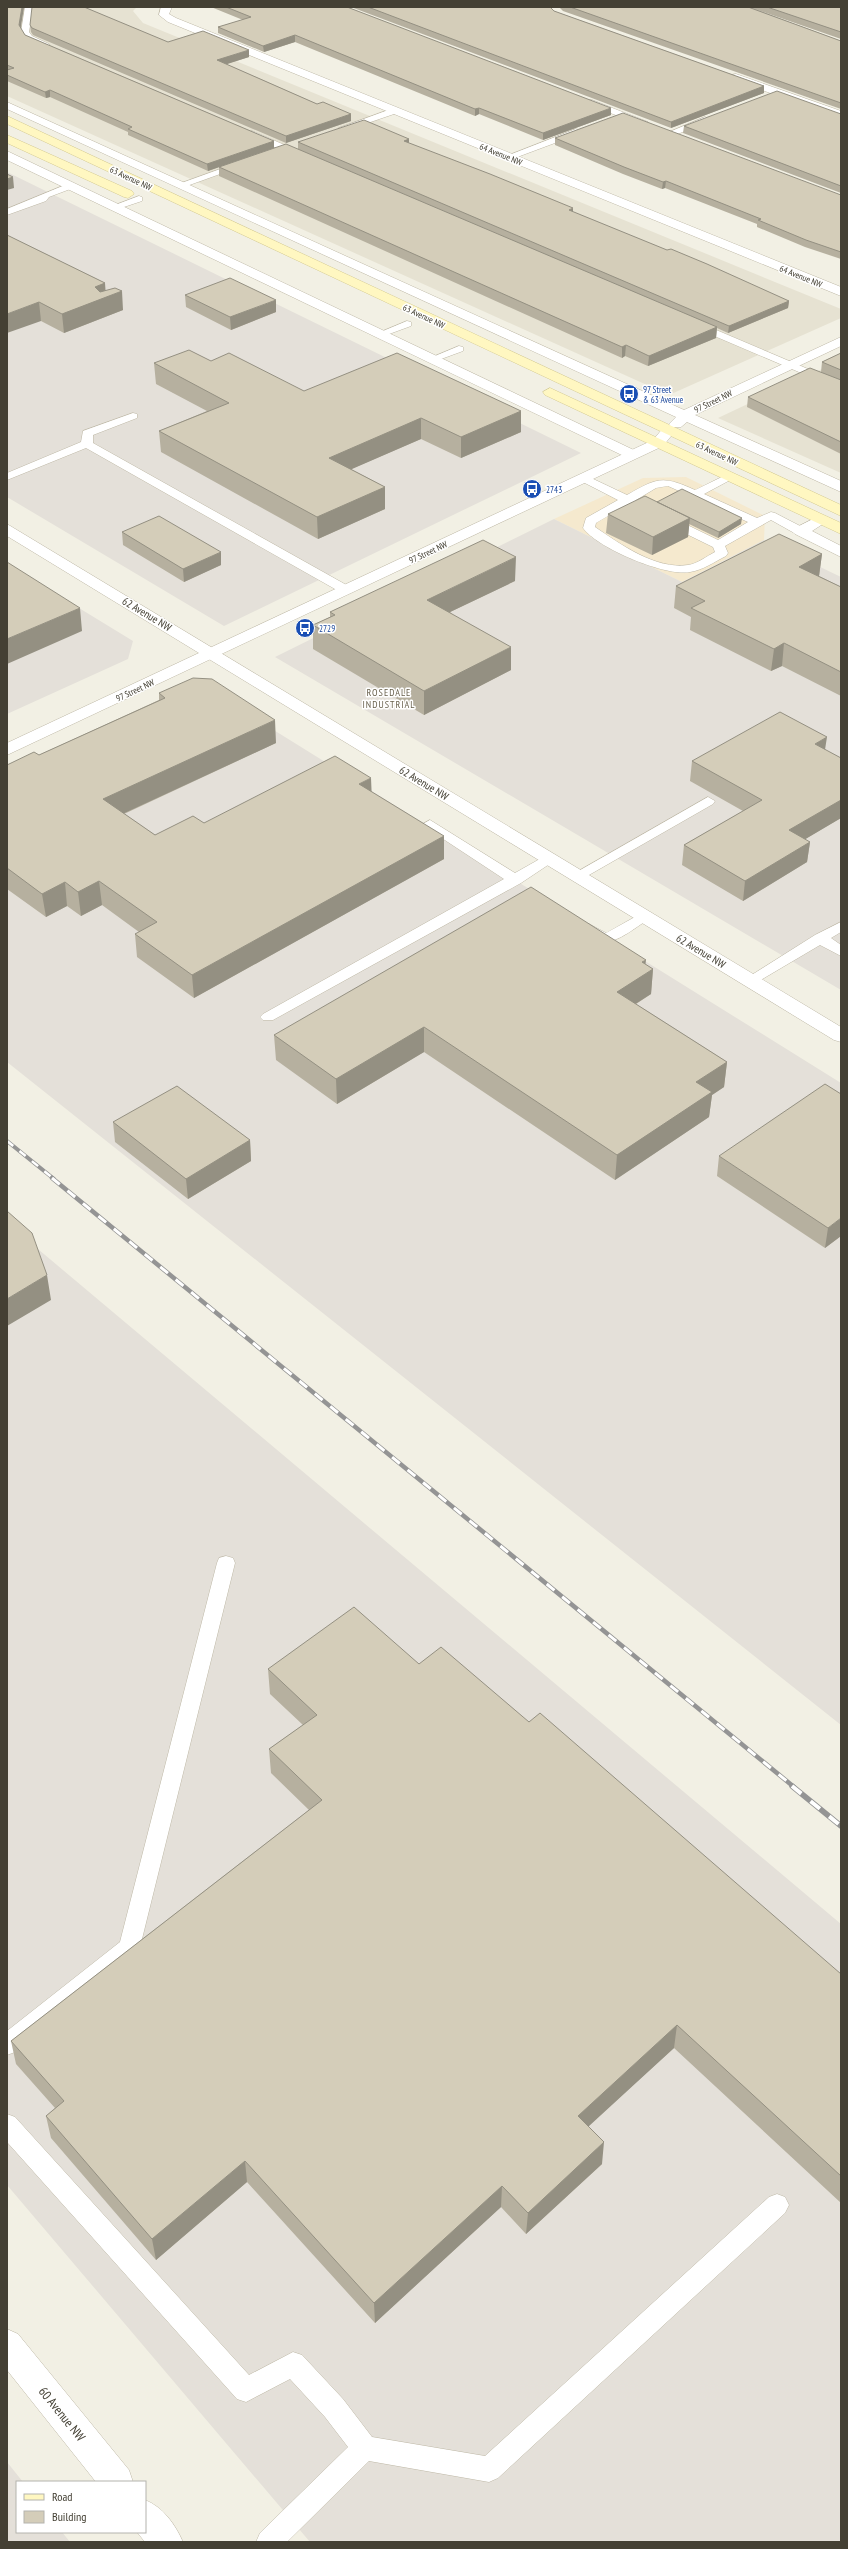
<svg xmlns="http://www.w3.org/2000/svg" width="848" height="2549" viewBox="0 0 848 2549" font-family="'PT Sans Narrow',sans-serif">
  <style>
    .residential { fill: #e6e2d2 }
    .commercial { fill: #f5e9ce }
    .industrial { fill: #e4e0d9 }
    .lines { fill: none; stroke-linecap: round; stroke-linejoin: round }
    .service-casing { stroke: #beb8a6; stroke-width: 1 }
    .minor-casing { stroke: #beb8a6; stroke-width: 1 }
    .tertiary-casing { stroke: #beb8a6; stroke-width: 1 }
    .secondary-casing { stroke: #d4ca92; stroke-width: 1 }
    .service { fill: #fff; fill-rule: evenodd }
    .minor { fill: #fff; fill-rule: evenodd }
    .tertiary { fill: #fff; fill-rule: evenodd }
    .secondary { fill: #fff7c1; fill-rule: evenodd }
    .rail-far2-casing { stroke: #949494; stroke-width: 4 }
    .rail-far1-casing { stroke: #949494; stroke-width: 4.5 }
    .rail-casing { stroke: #949494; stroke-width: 5.5 }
    .rail-far2 { stroke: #fff; stroke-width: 2.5; stroke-dasharray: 8; stroke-linecap: butt }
    .rail-far1 { stroke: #fff; stroke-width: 3; stroke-dasharray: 10; stroke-linecap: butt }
    .rail { stroke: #fff; stroke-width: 4; stroke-dasharray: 12; stroke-linecap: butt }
    .wall { fill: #b6b09f }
    .shaded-wall { fill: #949082 }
    .building { fill: #d4cdb9; stroke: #949082 }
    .labels { text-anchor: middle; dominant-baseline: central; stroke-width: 3; stroke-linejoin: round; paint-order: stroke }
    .far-street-label { font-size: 9px; fill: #444034; stroke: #fff }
    .far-transit-label { font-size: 9px; fill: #164399; stroke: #fff; text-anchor: start }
    .far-neighbourhood-label { font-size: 10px; letter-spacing: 1px; fill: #675f4b; stroke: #fff }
    .street-label { font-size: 11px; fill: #444034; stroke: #fff }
    .near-street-label { font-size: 13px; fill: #444034; stroke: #fff }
  </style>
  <rect width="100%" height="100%" fill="#f2f0e4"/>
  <path class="residential" d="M24,7H137L133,11L143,23L841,309V318L669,395L7,96L11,35Z
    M841,360V473L718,418Z"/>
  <path class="commercial" d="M686,477L765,516L764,540L682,582L554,519L643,478Z"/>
  <path class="industrial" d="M7,172L581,453L224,626L7,497Z
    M554,519L682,582L764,540L841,577V990L275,657Z
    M7,564L133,641L128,659L7,714Z
    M224,699L841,1083V1725L7,1062V783Z
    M7,1223L841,1924V2542H310L7,2185Z
    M7,2462L23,2482H17V2532H62L70,2542H7Z"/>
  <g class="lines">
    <defs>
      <path id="service" d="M25,7H33L29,32L32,36L49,44V48C39,50 26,40 21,32Z
        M586,100H592L648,122L640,124L586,104Z
        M394,108L399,111L397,113L347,130L339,128Z
        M705,117L708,118V122L675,135L667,133Z
        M576,129L581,132L579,134L512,159L504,157Z
        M252,131L303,153L305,155L297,157L249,136L247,134Z
        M237,163L245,165L184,187L176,185Z
        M70,183L75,186L73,188L49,197L46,201L7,215V209Z
        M139,196L142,197V201L115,210L110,207Z
        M407,321L411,322V326L381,337L376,334Z
        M695,321L841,383V390L691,326L690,324Z
        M459,346L463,347V351L433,362L428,359Z
        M133,413L137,414V418L93,435V443L350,587L352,590L350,593H342L86,448L7,480V473L81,442L83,431Z
        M730,473L734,474V478L704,494L757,518L771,512L775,513L804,528V534H796L771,520L725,546L728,553L726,556C714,562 703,570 690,572C666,577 597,548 583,528L586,518L618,500L579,480V476H587L627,495C657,478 662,475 695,490ZM668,486L748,522L718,540L636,500L656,488ZM627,505L713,547L715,552C707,556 697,564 688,565C656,570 620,544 595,527L596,523Z
        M708,797L715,801L713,804L582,879L577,880L570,876Z
        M430,820L515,873L545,856L550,855L557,859L521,883L273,1020H263L260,1017L263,1014L504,879L425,827L423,824Z
        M644,912L649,913L651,916L649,919C628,932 602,958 582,928L589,924L606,933Z
        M841,922V932L831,938L841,945V956L820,945L754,984H744L742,981L815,935Z
        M226,1556L233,1558L235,1563L140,1947L137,1954L15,2052L7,2055V2031L120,1942L217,1563L219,1558Z
        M7,2114L15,2117L249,2375L293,2352L302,2355L343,2399L372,2437L485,2456L769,2197L777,2194L785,2197L789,2205L785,2213L498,2478L489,2482L369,2461L287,2542H256L260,2533L348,2447L325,2417L290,2379L246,2402L237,2399L7,2142Z"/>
      <path id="minor" d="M161,7H172L169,14L176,18L841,287V296L168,22L159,15Z
        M736,74L841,111V119L732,79V75Z
        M7,102L684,410L841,337V346L695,415L841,481V492L687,422L681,427H671L669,424L676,417L7,109Z
        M7,151L638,452L640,455L633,459L628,458L7,160Z
        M821,515L829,520L812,531L841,546V557L795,534L792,531L795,528Z
        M7,524L841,1027V1042L834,1040L7,536Z
        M7,2329L18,2334L129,2470L133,2482H96L7,2370Z
        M145,2500C163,2507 175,2524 183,2542H145L137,2532H145Z"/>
      <path id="tertiary" d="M669,426L676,430L663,446L7,755V743L653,440L664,427Z"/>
      <path id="secondary" d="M7,116L841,505V516L7,124Z
        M7,135L132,191L134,194L128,198L124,197L7,143Z
        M550,388L841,523V534L545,395L543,392Z"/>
    </defs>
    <use href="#service" class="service-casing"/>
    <use href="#minor" class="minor-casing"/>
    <use href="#tertiary" class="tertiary-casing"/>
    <use href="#secondary" class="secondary-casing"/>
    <use href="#service" class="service"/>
    <use href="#minor" class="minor"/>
    <use href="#tertiary" class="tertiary"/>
    <use href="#secondary" class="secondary"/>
    <defs>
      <path id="rail-far2" d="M7,1141L54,1179"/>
      <path id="rail-far1" d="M52,1178L794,1787"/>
      <path id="rail" d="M792,1786L841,1826"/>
    </defs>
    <use href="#rail-far2" class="rail-far2-casing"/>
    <use href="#rail-far1" class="rail-far1-casing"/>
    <use href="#rail" class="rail-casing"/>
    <use href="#rail-far2" class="rail-far2"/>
    <use href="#rail-far1" class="rail-far1"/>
    <use href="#rail" class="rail"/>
  </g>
  <path class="wall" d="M7,7H24L20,28L25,35L274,141V148L298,149V142L409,139V143L573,212L789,301L788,308L728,333L717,328L716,338L648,366L625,356L622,358L219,176V167L208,171L128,135V132L50,97L46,98L7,81Z
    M211,7H347L611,115L543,140L479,114L475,116L295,42L264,52L218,33V27L243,20Z
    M351,7H550L554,11L764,86V93L671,128Z
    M559,7H841V39L749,7L841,41V109L563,11Z
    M30,25L168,42L249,57L226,64L317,104L351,114V121L286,143L33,35L31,32Z
    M841,114V193L683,133L684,126Z
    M555,138L841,195V259L805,247L757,227V224L665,188L662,189L623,174L555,145Z
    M7,235L105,283V290L123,310L64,333L41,321Z
    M185,295L276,312L231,330L186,307Z
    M841,353V454L747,407L748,397L821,372L822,362Z
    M211,361L304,391L521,411V432L461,458L421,439L351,469L385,487V509L318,539L161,452L159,431L207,411L156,384L154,363Z
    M657,502L741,524L718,538L689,524L688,537L652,555L606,533L608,514Z
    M122,532L221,565L184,582L123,545Z
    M822,554L819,576L841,587V696L782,666L771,671L690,630L691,617L674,608L676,586Z
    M515,581L450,612L511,670L424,715L313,649V625L330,617V612Z
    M159,693L276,743L124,814L155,835L204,823L372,792L444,859L194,998L137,957L135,934L139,932L102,905L81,916L67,906L46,917L7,889V765L39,755L159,700Z
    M825,750L841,758V818L805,839L810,842L807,862L743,901L682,865L684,845L743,811L690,781L692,761Z
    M645,964L653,969L651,994L636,1004L727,1062L724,1087L712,1095L709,1117L615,1180L424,1052L337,1104L276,1060L274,1035Z
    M113,1122L250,1140L251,1161L188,1199L115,1142Z
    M719,1156L841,1236L825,1248L717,1176Z
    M419,1664L529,1722L841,1974V2203L674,2048L588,2126L602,2164L526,2234L501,2207L375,2323L247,2182L156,2260L51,2138L46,2116L55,2108L16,2064L11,2041L309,1810L271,1773L269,1749L303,1725L270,1694L268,1669Z"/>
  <path class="shaded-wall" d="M22,7H24L20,32L19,25Z
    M295,35V42L264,52L263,46Z
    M249,50V57L218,67L217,60Z
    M764,86V93L671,128V122Z
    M50,90V97L46,98L45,92Z
    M479,108V114L475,116V109Z
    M611,108V115L543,140V133Z
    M351,114V121L286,143V136Z
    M409,139V145L404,141Z
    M274,141V148L208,171L207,164Z
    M13,177L14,188L7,190V179Z
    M666,181L665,188L662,189L663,182Z
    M573,208V215L569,210Z
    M105,283L106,297L122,291L123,310L64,333L62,314L95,287Z
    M276,300V312L231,330L230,317Z
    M789,301L788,308L728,333L729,326Z
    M39,302L41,321L7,333V314Z
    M717,327L716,338L648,366L649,356Z
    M626,345L625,356L622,358V347Z
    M521,411V432L461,458V437Z
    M421,418V439L329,479V458Z
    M385,487V509L318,539L317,517Z
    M690,518L688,537L652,555L653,537Z
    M742,518L741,524L718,538L719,532Z
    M221,552V565L184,582L183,569Z
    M822,554L819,576L796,588L799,567Z
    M516,557L515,581L427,623V600Z
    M80,608L82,631L7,664V639Z
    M784,643L782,666L771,671L774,649Z
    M511,647V670L424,715V691Z
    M275,720L276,743L105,822L103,799Z
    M827,737L824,756L815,744Z
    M371,778L372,801L359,784Z
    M841,800V818L787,850L789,830Z
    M444,836V859L194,998L192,975Z
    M810,842L807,862L743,901L745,881Z
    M99,881L102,905L81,916L78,892Z
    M65,882L67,906L46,917L42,894Z
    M646,960L644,975L653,969L651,994L615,1017L617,992L642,962Z
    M424,1027V1052L337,1104L336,1079Z
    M727,1062L724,1087L712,1095L709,1117L615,1180L617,1155L696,1082Z
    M250,1140L251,1161L188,1199L186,1179Z
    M841,1218V1236L825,1248L828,1228Z
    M47,1275L51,1300L7,1326V1299Z
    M677,2025L674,2048L576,2138L578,2116Z
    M604,2142L602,2164L526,2234L528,2213Z
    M245,2161L247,2182L156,2260L152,2239Z
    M502,2186L501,2207L375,2323L374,2303Z"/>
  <path class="building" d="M7,7H22L19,25L25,35L274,141L207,164L128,129L132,127L50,90L45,92L7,75V70L14,68L7,65Z
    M32,7H84L168,42L203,31L249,50L217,60L317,104L323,102L351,114L286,136L32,28L30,25Z
    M226,7H347L611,108L543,133L479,108L475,109L295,35L263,46L218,27L251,17Z
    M368,7H550L554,11L764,86L671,122Z
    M570,7H748L841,41V103Z
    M767,7H841V32Z
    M777,91L841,114V186L684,126Z
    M623,113L841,195V252L806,240L758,220L761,219L666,181L663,182L624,167L555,138Z
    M364,120L409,139L404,141L490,174L573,208L569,210L667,250L671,249L707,264L789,301L729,326L298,142Z
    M286,144L717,327L649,356L626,345L622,347L219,167Z
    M7,174L13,177L7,179Z
    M7,235L105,283L95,287L100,292L115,288L122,291L62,314L39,302L7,314Z
    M230,278L276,300L230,317L185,295Z
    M189,350L211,361L229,353L304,391L397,353L521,411L461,437L421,418L329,458L385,487L317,517L159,431L229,403L154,363Z
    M841,353V370L822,362Z
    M810,368L841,380V442L748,397Z
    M682,489L742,518L719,532L657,502Z
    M645,496L690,518L653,537L608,514Z
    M159,516L221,552L183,569L122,532Z
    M779,534L822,554L799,567L841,587V672L784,643L774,649L691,608L705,601L676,586Z
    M483,540L516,557L427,600L511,647L424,691L313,625L335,615L330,612Z
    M7,562L80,608L7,639Z
    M193,678L212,679L275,720L103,799L155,835L193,816L204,823L335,756L371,778L359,784L444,836L192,975L135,934L157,922L99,881L78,892L65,882L42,894L7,868V765L34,752L39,755L165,698L159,693Z
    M780,712L827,737L815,744L841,758V800L789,830L810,842L745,881L684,845L762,800L692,761Z
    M531,887L646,960L642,962L653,969L617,992L727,1062L696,1082L712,1092L617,1155L424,1027L336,1079L274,1035Z
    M825,1084L841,1094V1218L828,1228L719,1156Z
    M177,1086L250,1140L186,1179L113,1122Z
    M7,1211L32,1233L47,1275L7,1299Z
    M354,1607L419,1664L441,1647L529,1722L540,1713L841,1974V2176L677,2025L578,2116L604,2142L528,2213L502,2186L374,2303L245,2161L152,2239L46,2116L64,2101L11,2041L322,1800L269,1749L317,1715L268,1669Z"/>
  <defs>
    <symbol id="bus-disc" viewBox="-11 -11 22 22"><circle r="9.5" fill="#1a4fb4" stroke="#fff"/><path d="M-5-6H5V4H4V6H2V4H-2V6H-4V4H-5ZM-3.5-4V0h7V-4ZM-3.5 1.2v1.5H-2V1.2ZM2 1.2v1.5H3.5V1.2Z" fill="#fff"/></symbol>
  </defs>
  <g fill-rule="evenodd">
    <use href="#bus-disc" x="618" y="383" width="22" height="22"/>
    <use href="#bus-disc" x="521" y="478" width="22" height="22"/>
    <use href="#bus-disc" x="294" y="617" width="22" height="22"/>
  </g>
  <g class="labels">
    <g class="far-street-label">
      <text transform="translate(501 154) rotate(22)">64 Avenue NW</text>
      <text transform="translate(131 178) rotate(25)">63 Avenue NW</text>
      <text transform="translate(801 276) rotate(22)">64 Avenue NW</text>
      <text transform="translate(424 316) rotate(25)">63 Avenue NW</text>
      <text transform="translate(713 401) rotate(-26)">97 Street NW</text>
      <text transform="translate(717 453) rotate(25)">63 Avenue NW</text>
      <text transform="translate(428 552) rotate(-25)">97 Street NW</text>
      <text transform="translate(135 690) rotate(-25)">97 Street NW</text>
    </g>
    <g class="far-transit-label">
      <text x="643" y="389">97 Street<tspan x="643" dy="10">&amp; 63 Avenue</tspan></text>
      <text x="546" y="489">2743</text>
      <text x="319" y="628">2729</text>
    </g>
    <g class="far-neighbourhood-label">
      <text x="389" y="692">ROSEDALE<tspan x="389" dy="12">INDUSTRIAL</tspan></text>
    </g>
    <g class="street-label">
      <text transform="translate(147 614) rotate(31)">62 Avenue NW</text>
      <text transform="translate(424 783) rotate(31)">62 Avenue NW</text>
      <text transform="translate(701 951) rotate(31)">62 Avenue NW</text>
    </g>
    <g class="near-street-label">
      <text transform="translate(62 2414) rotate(51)">60 Avenue NW</text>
    </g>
  </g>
  <rect width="848" height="2549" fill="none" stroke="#444034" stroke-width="16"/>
  <rect x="16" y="2481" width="130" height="52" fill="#ffffff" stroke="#b4b3ae"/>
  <rect x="24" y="2494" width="20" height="6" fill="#fff7c1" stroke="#b4b3ae"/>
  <text x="52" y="2501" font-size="12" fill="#444034">Road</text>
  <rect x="24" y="2511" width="20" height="12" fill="#d4cdb9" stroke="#b4b3ae"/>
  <text x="52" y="2521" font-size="12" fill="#444034">Building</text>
</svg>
